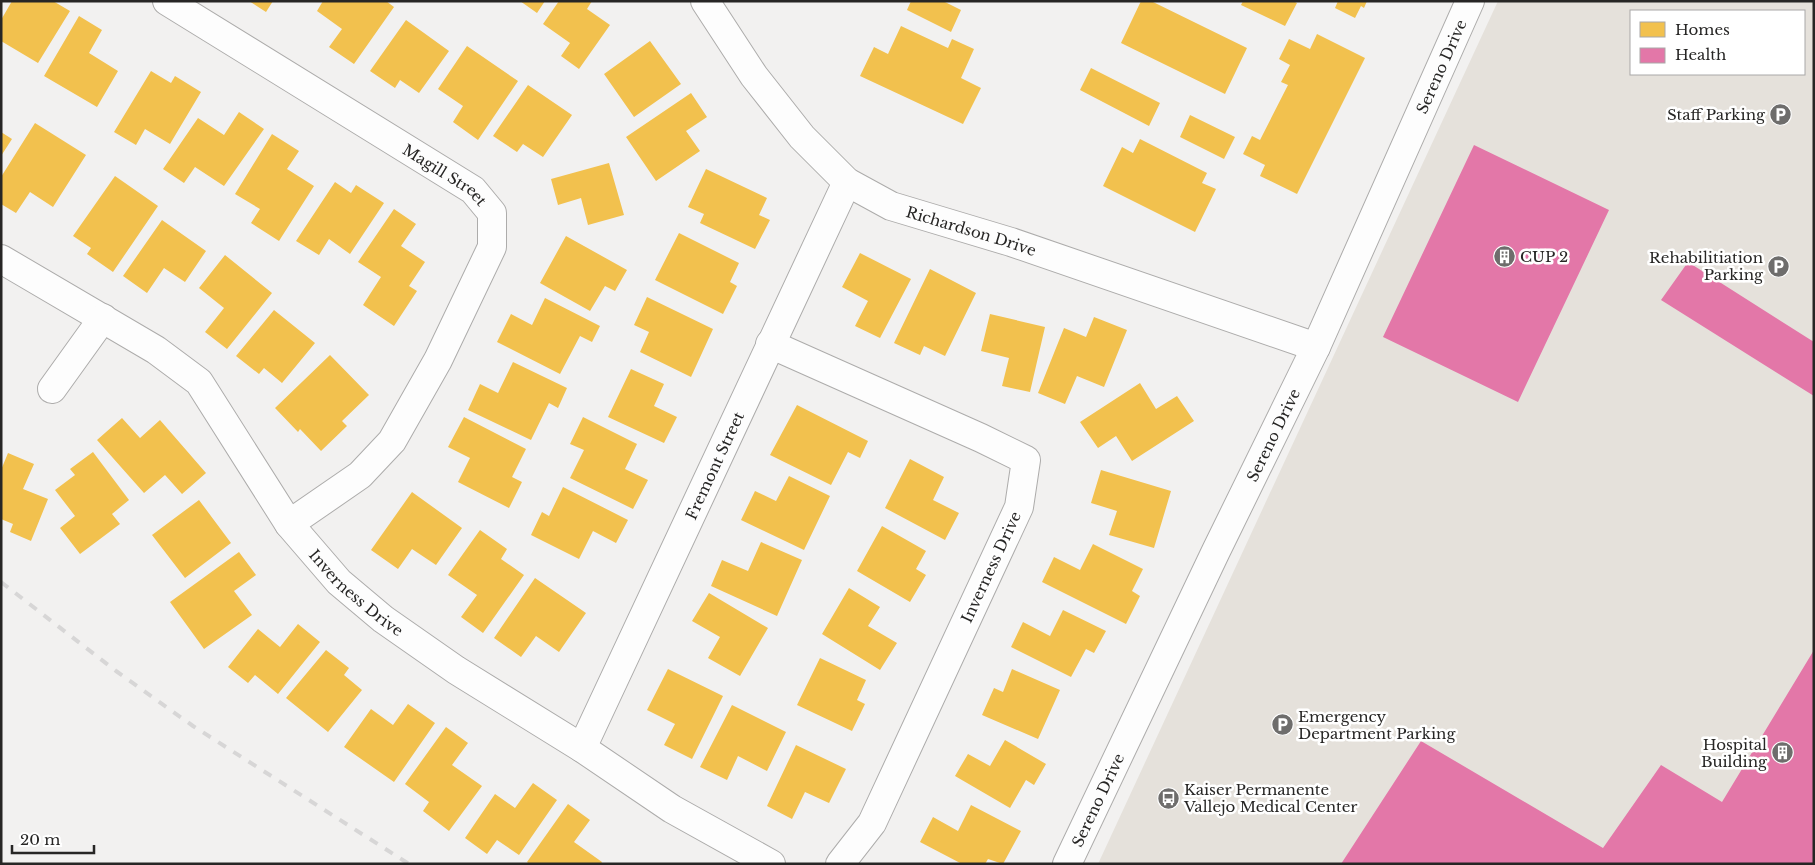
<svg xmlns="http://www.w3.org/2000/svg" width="1815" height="865" viewBox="0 0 1815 865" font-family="'Libre Baskerville',serif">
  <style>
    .built { fill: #e5e1db; fill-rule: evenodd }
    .homes { fill: #f2c14e }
    .health { fill: #e377a8 }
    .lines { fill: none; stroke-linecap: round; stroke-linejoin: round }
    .minor-casing { stroke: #adacab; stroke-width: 30 }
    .tertiary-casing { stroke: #adacab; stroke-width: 30 }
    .minor { stroke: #fdfdfd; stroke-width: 28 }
    .tertiary { stroke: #fdfdfd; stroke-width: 28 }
    .rail { stroke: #d7d6d6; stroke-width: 4; stroke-dasharray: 9 9; stroke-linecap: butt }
    .labels { text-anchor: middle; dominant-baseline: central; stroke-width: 5; stroke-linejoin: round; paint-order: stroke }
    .street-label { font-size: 15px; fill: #272625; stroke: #fff }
    .poi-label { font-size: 15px; fill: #272625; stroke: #fff; text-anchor: end }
  </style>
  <rect width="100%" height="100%" fill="#f2f1f0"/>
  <path class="built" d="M1498,1H1814V864H1098ZM1631,11H1804V74H1631Z"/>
  <path class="homes" d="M12,1H53L70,11L38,63L1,41V20Z
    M249,1H273L266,12Z
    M323,1H386L394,7L354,64L329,47L342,29L317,11Z
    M520,1H545L537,13Z
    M559,1H592L587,9L610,25L579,69L561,56L570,43L543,24Z
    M911,1H943L961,10L951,32L907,10Z
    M1141,1H1151L1247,48L1225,94L1121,43Z
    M1243,1H1293L1297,3L1285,26L1241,5Z
    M1338,1H1367L1364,8L1361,6L1355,18L1335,8Z
    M79,16L102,30L89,53L118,71L97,107L44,76Z
    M406,20L449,51L419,93L400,80L395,88L370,71Z
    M901,26L948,48L952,39L974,49L961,78L981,88L963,124L860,76L874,47L888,54Z
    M1317,34L1365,58L1297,194L1260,176L1265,165L1243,154L1252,136L1260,140L1288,85L1281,82L1290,65L1279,59L1289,39L1310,49Z
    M650,41L681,84L634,117L604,74Z
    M467,46L518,81L478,140L453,122L463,106L438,89Z
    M1091,68L1160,103L1149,126L1080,90Z
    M151,71L171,83L175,76L201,92L170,144L145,129L136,145L114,132Z
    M528,85L572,115L543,157L523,144L517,152L493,136Z
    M691,93L707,117L686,131L700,151L656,181L626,137Z
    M239,112L264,129L224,186L195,167L184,183L163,169L198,118L224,135Z
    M1190,115L1235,137L1224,159L1180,137Z
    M35,123L86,155L53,207L30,192L16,213L1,204V177Z
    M1,132L12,139L1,156Z
    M272,134L299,151L287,169L314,186L279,241L251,223L260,209L235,194Z
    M1140,139L1207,173L1202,183L1216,189L1195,232L1103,186L1122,147L1133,153Z
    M609,163L624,215L588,225L581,198L558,205L551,179Z
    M706,169L767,198L759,215L770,220L755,249L700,223L704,214L688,207Z
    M115,176L158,206L113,272L87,254L91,248L73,236Z
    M335,182L351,193L356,185L384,203L350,254L329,239L319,255L296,241Z
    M394,209L416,224L401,246L425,262L409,286L417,291L394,326L363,305L381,277L358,262Z
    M162,220L206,251L185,282L164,268L147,293L123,276Z
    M679,233L739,263L730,282L737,286L723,314L655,280Z
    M566,236L627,270L615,291L605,286L590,311L540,283Z
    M860,253L911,279L880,338L855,326L868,301L842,287Z
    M225,255L272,293L227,349L205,332L224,308L199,288Z
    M930,269L976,293L945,356L924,346L920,355L894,343Z
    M647,297L713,329L691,377L640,352L649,332L634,325Z
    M545,298L600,326L592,342L580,336L560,374L497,342L511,314L532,325Z
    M274,310L315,343L282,383L264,368L259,374L236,356Z
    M990,314L1045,327L1030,392L1002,386L1009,358L981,351Z
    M1094,317L1127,330L1104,387L1077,376L1065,404L1038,393L1064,328L1086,337Z
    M330,355L369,395L342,421L347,426L321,451L300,429L298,432L275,408Z
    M513,362L567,388L558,408L549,403L531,440L468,410L480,384L498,393Z
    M631,369L664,384L654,406L677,417L664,443L608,417Z
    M1140,383L1156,409L1177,396L1194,421L1132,461L1116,436L1098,448L1080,422Z
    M797,405L868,441L860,458L848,452L831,485L770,455Z
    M464,417L526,449L512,477L522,482L509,508L458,482L470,458L448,447Z
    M583,417L637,444L625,469L648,480L633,509L570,478L584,450L570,444Z
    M122,418L140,438L160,420L206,473L182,494L165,475L144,493L97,440Z
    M93,452L129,500L112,514L120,524L80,554L60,528L75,516L55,490L75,475L70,469Z
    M8,453L34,464L23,489L48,499L31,541L10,532L13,524L1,519V470Z
    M910,459L944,477L933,500L959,513L945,540L885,508Z
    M1101,470L1171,491L1154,548L1109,535L1117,511L1091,503Z
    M789,476L830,496L804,550L741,520L755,491L776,501Z
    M563,487L628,520L616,543L593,531L579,559L531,535L542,512L549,516Z
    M412,492L462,528L436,565L412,549L398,569L371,550Z
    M199,500L231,543L185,578L152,535Z
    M882,526L926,551L916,569L926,575L910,602L857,571Z
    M480,530L507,549L501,559L524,575L483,633L461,617L477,595L448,575Z
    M761,542L802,560L777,616L711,586L722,560L748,571Z
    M1093,544L1143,569L1132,591L1140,596L1126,624L1042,582L1054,557L1080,570Z
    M239,552L256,575L234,591L252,615L204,649L170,602Z
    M535,578L586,613L559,652L536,636L521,657L494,638Z
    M849,588L880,607L868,626L897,643L880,670L822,634Z
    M709,593L768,628L740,676L708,658L720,637L692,621Z
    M1063,610L1106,631L1094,653L1086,649L1071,677L1011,647L1023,622L1050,636Z
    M298,624L320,642L278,694L255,675L248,683L228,667L258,629L280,647Z
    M326,650L349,668L344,675L362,690L328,732L286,698Z
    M820,658L866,680L857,700L865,704L852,731L797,705Z
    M668,669L723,696L692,759L664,745L675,724L647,710Z
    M1012,669L1060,690L1038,739L982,715L994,688L1003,692Z
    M408,704L435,723L394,782L344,747L371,709L393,725Z
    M732,705L786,732L767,771L738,756L727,780L700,767Z
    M446,727L468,743L452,765L482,786L449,831L423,811L429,802L405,784Z
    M1005,740L1046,764L1034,785L1026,780L1010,808L955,776L968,754L990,766Z
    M796,745L846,769L829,803L805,792L792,819L767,806Z
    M533,783L557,800L519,855L497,840L487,854L465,838L495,794L515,808Z
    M568,804L590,820L574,842L602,862L601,864H529L527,862Z
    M971,805L1021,831L1003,864L988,859L985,864H962L920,842L933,817L958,831Z"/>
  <path class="health" d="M1474,145L1609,210L1518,402L1383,337Z
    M1688,262L1814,342V396L1661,300Z
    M1814,650V864H1341L1421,741L1603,848L1661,765L1722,802Z"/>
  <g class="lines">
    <defs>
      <g id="minor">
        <path id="s1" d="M167,1L473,190L492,213V247L438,360L392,441L360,475L289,524"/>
        <path id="s2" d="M705,1L754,76L802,137L847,182L891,206L1011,242L1316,347"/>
        <path id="s3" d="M1,259L156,350L199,382L289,524L339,582L383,619L456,670L582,748L672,809L771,864"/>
        <path d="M770,344L981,438L1026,460L1019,507L872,823L840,864"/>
        <path d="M52,389L103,318"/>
        <path id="s4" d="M582,748L847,182"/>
      </g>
      <g id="tertiary">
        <path id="s5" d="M1067,864L1216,551L1316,347L1470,1"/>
      </g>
    </defs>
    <use href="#minor" class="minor-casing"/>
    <use href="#tertiary" class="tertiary-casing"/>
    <use href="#minor" class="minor"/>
    <use href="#tertiary" class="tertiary"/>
    <path class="rail" d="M1,582L116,671L193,726L409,864"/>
  </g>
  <defs>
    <symbol id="parking-disc" viewBox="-11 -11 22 22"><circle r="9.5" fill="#6e6d6c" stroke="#fff"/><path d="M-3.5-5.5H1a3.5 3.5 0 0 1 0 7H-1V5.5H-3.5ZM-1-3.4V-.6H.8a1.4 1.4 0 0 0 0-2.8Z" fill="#fff"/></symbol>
    <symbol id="building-disc" viewBox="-11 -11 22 22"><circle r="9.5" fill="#6e6d6c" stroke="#fff"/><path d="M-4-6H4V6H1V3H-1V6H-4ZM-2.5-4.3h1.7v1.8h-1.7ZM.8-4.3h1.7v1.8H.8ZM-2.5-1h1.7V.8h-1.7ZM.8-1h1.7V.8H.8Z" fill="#fff"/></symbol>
    <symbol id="bus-disc" viewBox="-11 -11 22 22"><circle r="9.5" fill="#6e6d6c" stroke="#fff"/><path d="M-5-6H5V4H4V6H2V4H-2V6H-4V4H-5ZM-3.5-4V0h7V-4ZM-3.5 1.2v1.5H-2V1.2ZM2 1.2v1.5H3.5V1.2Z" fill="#fff"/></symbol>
  </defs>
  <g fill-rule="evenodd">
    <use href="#parking-disc" x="1768" y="102" width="25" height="25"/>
    <use href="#building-disc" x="1492" y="244" width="25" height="25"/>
    <use href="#parking-disc" x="1766" y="254" width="25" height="25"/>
    <use href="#parking-disc" x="1270" y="712" width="25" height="25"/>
    <use href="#building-disc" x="1770" y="740" width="25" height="25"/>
    <use href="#bus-disc" x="1156" y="786" width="25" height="25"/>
  </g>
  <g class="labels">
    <g class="street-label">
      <text stroke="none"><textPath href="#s5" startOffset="881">Sereno Drive</textPath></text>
      <text stroke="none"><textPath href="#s1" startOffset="328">Magill Street</textPath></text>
      <text stroke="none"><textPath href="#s2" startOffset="365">Richardson Drive</textPath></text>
      <text stroke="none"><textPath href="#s5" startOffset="476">Sereno Drive</textPath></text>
      <text stroke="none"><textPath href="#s4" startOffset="312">Fremont Street</textPath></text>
      <text transform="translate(991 567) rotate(-65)">Inverness Drive</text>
      <text stroke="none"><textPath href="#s3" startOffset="498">Inverness Drive</textPath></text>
      <text stroke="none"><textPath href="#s5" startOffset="71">Sereno Drive</textPath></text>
    </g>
    <g class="poi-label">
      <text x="1765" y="114">Staff Parking</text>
      <text x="1520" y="256" text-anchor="start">CUP 2</text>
      <text x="1763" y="257">Rehabilitiation<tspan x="1763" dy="17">Parking</tspan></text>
      <text x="1298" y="716" text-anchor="start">Emergency<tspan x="1298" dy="17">Department Parking</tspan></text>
      <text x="1767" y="744">Hospital<tspan x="1767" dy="17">Building</tspan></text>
      <text x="1184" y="789" text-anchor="start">Kaiser Permanente<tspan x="1184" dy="17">Vallejo Medical Center</tspan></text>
    </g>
  </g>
  <rect width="1815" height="865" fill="none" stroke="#272625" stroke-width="5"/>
  <rect x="1630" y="10" width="175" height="65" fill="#ffffff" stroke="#a9a8a8"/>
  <rect x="1640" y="22" width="25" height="15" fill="#f2c14e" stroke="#a9a8a8"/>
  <text x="1675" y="35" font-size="15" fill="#272625">Homes</text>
  <rect x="1640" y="48" width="25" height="15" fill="#e377a8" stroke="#a9a8a8"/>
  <text x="1675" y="60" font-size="15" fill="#272625">Health</text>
  <path d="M12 845v8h82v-8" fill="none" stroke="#272625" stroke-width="2.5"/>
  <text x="20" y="845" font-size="15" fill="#272625" stroke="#ffffff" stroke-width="4" paint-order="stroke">20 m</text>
</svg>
